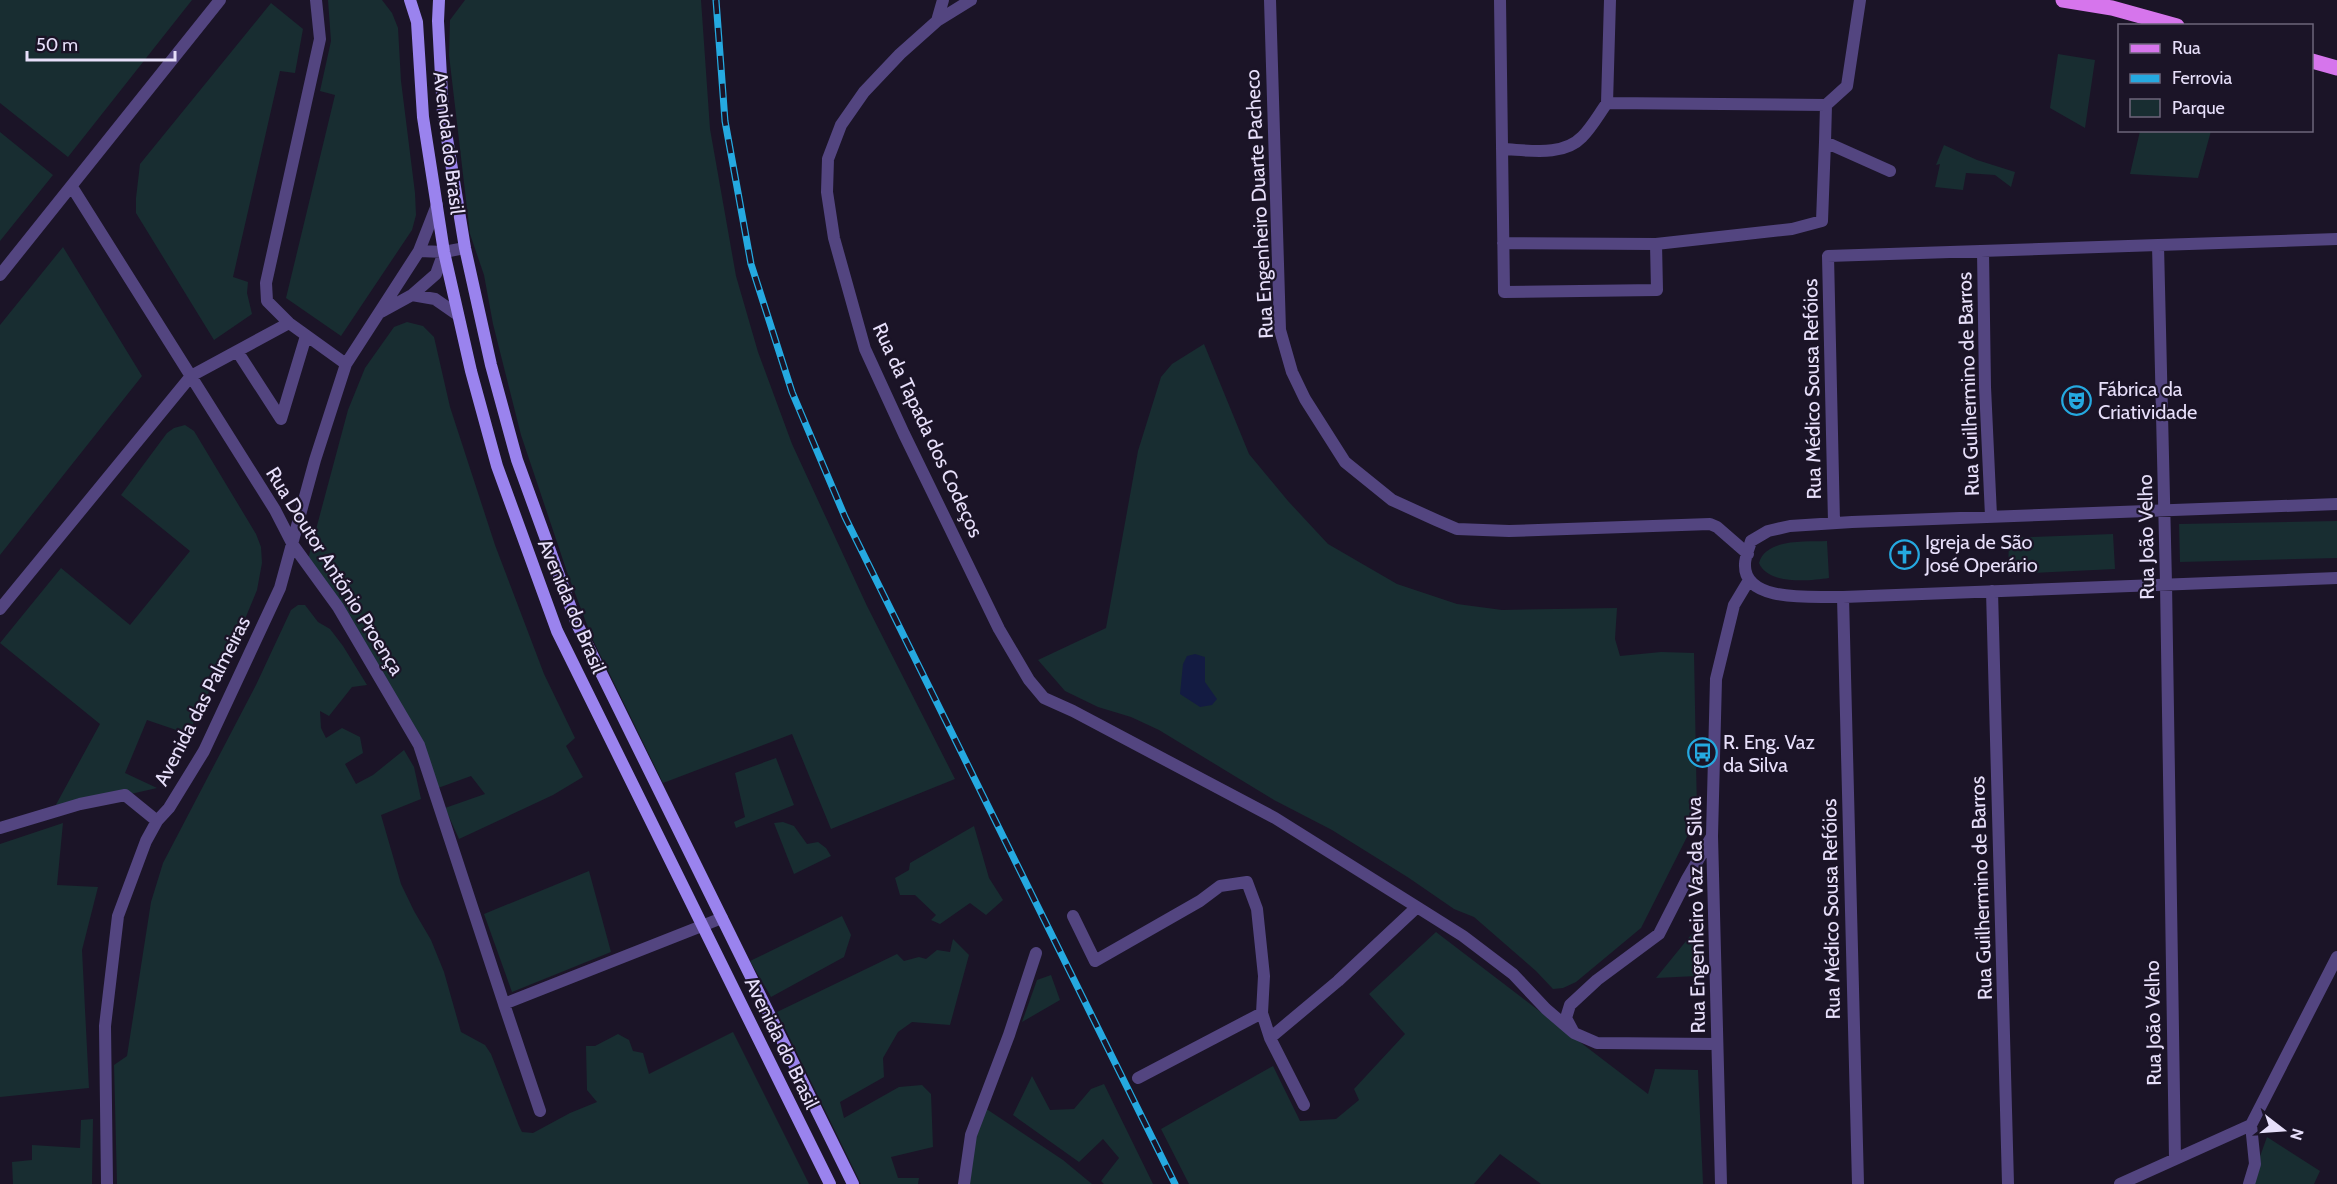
<svg xmlns="http://www.w3.org/2000/svg" width="2337" height="1184" viewBox="0 0 2337 1184" font-family="Cabin,sans-serif">
  <style>
    .green { fill: #182d31 }
    .water { fill: #131b42 }
    .lines { fill: none; stroke-linecap: round; stroke-linejoin: round }
    .street { stroke: #534580; stroke-width: 12 }
    .secondary { stroke: #9a83ee; stroke-width: 12 }
    .primary { stroke: #d675ec; stroke-width: 15 }
    .rail-casing { stroke: #25a9e0; stroke-width: 7 }
    .rail { stroke: #1b1427; stroke-width: 4.5; stroke-dasharray: 14; stroke-linecap: butt }
    .labels { text-anchor: middle; dominant-baseline: central; stroke-width: 4.5; stroke-linejoin: round; paint-order: stroke }
    .street-label { font-size: 20px; fill: #e7dffa; stroke: #1b1427 }
    .poi-label { font-size: 20px; fill: #e7dffa; stroke: #1b1427; text-anchor: start }
  </style>
  <rect width="100%" height="100%" fill="#1b1427"/>
  <path class="green" d="M0,0H192L68,157L0,103Z
    M328,0H382L392,13L398,28L401,81L415,193L416,215L412,230L341,336L286,298L335,95L320,91L331,41Z
    M465,0H701L710,129L736,276L758,352L792,444L822,509L867,606L955,779L831,829L792,734L663,783L592,638L567,572L521,435L493,324L484,275L470,234L449,55L450,20Z
    M271,3L303,29L295,73L280,71L233,277L248,282L247,293L252,314L214,340L136,213V198L140,164Z
    M2058,54L2095,60L2085,128L2050,108Z
    M2140,131H2211L2198,178L2130,174Z
    M0,132L53,175L0,241Z
    M1944,145L1977,160L2015,172L2011,187L1995,175L1966,173L1963,190L1935,187L1940,164L1936,165Z
    M63,247L142,376L0,555V325Z
    M407,322L423,326L434,337L450,407L495,545L544,674L575,738L566,746L583,777L553,795L459,839L445,808L485,794L471,776L438,788L307,563L348,410L365,368L394,327Z
    M1204,344L1249,454L1288,501L1328,544L1397,584L1457,604L1502,610L1617,608L1615,639L1620,656L1661,652L1694,653L1697,814L1693,825L1641,928L1576,982L1563,988L1553,989L1536,971L1474,917L1454,909L1409,878L1332,830L1274,800L1159,730L1131,717L1098,707L1065,691L1038,660L1106,628L1138,451L1161,377L1172,364Z
    M185,425L194,431L256,534L261,547L262,563L257,590L245,619L188,734L147,720L125,773L157,788L52,812L100,724L0,643L61,568L130,625L190,551L121,495L167,433L174,428Z
    M2337,521V558L2180,562L2179,524Z
    M2113,534L2115,569L2008,574L2009,538Z
    M1827,541L1829,578C1809,581 1768,585 1759,563C1766,538 1806,542 1827,541Z
    M298,605H305L318,622L330,629L343,646L367,685L352,687L329,716L320,711L321,728L326,738L342,728L360,737L363,753L345,764L356,784L373,775L404,750L414,767L421,799L381,815L401,884L414,911L431,940L444,972L461,1032L485,1045L491,1054L519,1126L522,1132L533,1133L570,1113L597,1102L587,1090L586,1046H595L618,1034L629,1040L633,1051L643,1053L649,1074L733,1032L809,1184H117L114,1065L127,1056L151,902L163,863L256,685L291,610Z
    M776,758L794,805L736,828L734,822L745,817L735,773Z
    M783,822L794,826L807,844L818,842L826,848L831,856L794,874L774,823Z
    M63,823L57,885L98,887L82,950L89,1088L0,1097V844Z
    M974,826L989,878L1003,900L986,915L970,903L940,924L931,920L936,915L915,895H900L895,878L909,870L910,863Z
    M589,871L611,952L512,992L484,914Z
    M842,916L851,935L844,957L771,997L750,961Z
    M1695,930L1697,976L1656,978Z
    M1436,932L1648,1094L1655,1069L1698,1070L1703,1184H1541L1500,1154L1474,1184H1189L1161,1129L1273,1066L1300,1121L1336,1119L1359,1100L1354,1089L1405,1034L1369,994Z
    M953,939L969,955L950,1025L912,1022L898,1032L883,1058L884,1077L840,1102L844,1118L899,1087L922,1085L931,1094L933,1147L891,1157L898,1178H919L918,1184H861L777,1012L897,954L904,961L919,957L926,959L937,950L950,952Z
    M1051,975L1060,1000L1022,1022L1037,980Z
    M1032,1076L1050,1110L1074,1109L1091,1089L1104,1084L1153,1184H1104L1101,1181L1119,1158L1103,1139L1079,1162L1013,1115Z
    M982,1106L1063,1160L1092,1184H964Z
    M93,1119L92,1184H13L12,1162L32,1160V1145L80,1148L81,1120Z
    M2267,1137L2320,1171L2314,1184H2250Z"/>
  <path class="water" d="M1195,654L1205,657V682L1217,699L1212,705L1200,707L1180,694L1183,664L1187,656Z"/>
  <g class="lines">
    <path class="street" d="M316,0L320,39L266,283L267,301L289,323L346,364
      M971,0L937,21L900,54L864,92L841,125L828,159L827,192L834,238L865,349L904,434L999,629L1029,680L1044,698L1073,711L1275,818L1417,907
      M1270,0L1280,330L1292,372L1305,399L1345,462L1392,500L1436,520L1457,529L1509,531L1710,524L1717,527L1748,554
      M1500,0L1504,292L1657,290L1656,244L1503,243
      M937,21L943,0
      M1607,103L1610,0
      M1826,105L1825,142L1890,171
      M1502,149C1528,150 1563,157 1582,137C1592,127 1599,114 1607,103L1826,105L1847,86L1860,0
      M72,187L275,510L293,545L338,607L419,745L504,1004L722,918
      M1656,244L1792,229L1822,221L1825,142
      M2158,245L2337,239
      M419,251L444,252L465,248
      M1983,251L1985,387L1991,516
      M0,275L220,0
      M412,295L436,274L444,252
      M381,312L412,295L435,299L458,315
      M237,351L281,419L306,336
      M2337,504L1852,522L1790,526L1768,531L1751,541C1749,549 1745,557 1745,564C1743,604 1817,596 1843,597L2337,578
      M1834,522L1828,256L2158,245L2166,583L2175,1159
      M1992,591L2008,1184
      M1843,597L1858,1184
      M0,609L191,376L289,323
      M0,828L80,804L125,795L157,821
      M1712,836L1687,879L1659,934L1597,980L1570,1005L1566,1018L1574,1033L1597,1043L1716,1044
      M1073,916L1095,961L1200,901L1220,886L1247,882L1257,909L1264,976L1262,1013L1270,1038L1338,981L1417,907L1463,936L1513,974L1546,1009L1574,1033
      M504,1004L540,1111
      M1270,1038L1304,1105
      M1138,1078L1262,1013
      M107,1184L105,1026L118,916L146,841L157,821L169,808L204,751L280,588L315,460L346,364L419,251L437,205
      M964,1184L971,1135L1009,1035L1036,953
      M1721,1184L1712,836L1716,679L1734,605L1749,580
      M2120,1184L2251,1125L2337,957
      M2249,1184L2255,1164L2251,1125"/>
    <path class="secondary" d="M410,0L417,22L423,117L444,252L471,371L497,466L557,631L830,1184
      M439,0L438,21L443,114L465,248L491,365L517,460L576,622L853,1184"/>
    <path class="primary" d="M2063,0L2112,8L2177,26
      M2312,61L2337,68"/>
    <defs>
      <path id="rail" d="M716,0L725,121L751,264L792,392L845,517L1175,1184"/>
    </defs>
    <use href="#rail" class="rail-casing"/>
    <use href="#rail" class="rail"/>
  </g>
  <defs>
    <symbol id="theatre-ring" viewBox="-11 -11 22 22"><circle r="9.5" fill="#1b1427" stroke="#25a9e0" stroke-width="1.5"/><path d="M-5-5.5Q0-4 5-5.5V0Q5 5 0 6Q-5 5-5 0ZM-3.3-2.5H-1v1.5H-3.3ZM1-2.5H3.3v1.5H1ZM-2.8 1Q0 5.5 2.8 1Z" fill="#25a9e0"/></symbol>
    <symbol id="church-ring" viewBox="-11 -11 22 22"><circle r="9.5" fill="#1b1427" stroke="#25a9e0" stroke-width="1.5"/><path d="M-1.2-6h2.4v3.5h3.3v2.4h-3.3V6h-2.4V-.1h-3.3v-2.4h3.3Z" fill="#25a9e0"/></symbol>
    <symbol id="bus-ring" viewBox="-11 -11 22 22"><circle r="9.5" fill="#1b1427" stroke="#25a9e0" stroke-width="1.5"/><path d="M-5-6H5V4H4V6H2V4H-2V6H-4V4H-5ZM-3.5-4V0h7V-4ZM-3.5 1.2v1.5H-2V1.2ZM2 1.2v1.5H3.5V1.2Z" fill="#25a9e0"/></symbol>
  </defs>
  <g fill-rule="evenodd">
    <use href="#theatre-ring" x="2060" y="384" width="33" height="33"/>
    <use href="#church-ring" x="1888" y="538" width="33" height="33"/>
    <use href="#bus-ring" x="1686" y="736" width="33" height="33"/>
  </g>
  <g class="labels">
    <g class="street-label">
      <text transform="translate(449 143) rotate(83)">Avenida do Brasil</text>
      <text transform="translate(1259 204) rotate(-93)">Rua Engenheiro Duarte Pacheco</text>
      <text transform="translate(1968 384) rotate(-92)">Rua Guilhermino de Barros</text>
      <text transform="translate(1812 389) rotate(-91)">Rua Médico Sousa Refóios</text>
      <text transform="translate(928 430) rotate(65)">Rua da Tapada dos Codeços</text>
      <text transform="translate(2146 537) rotate(-91)">Rua João Velho</text>
      <text transform="translate(335 571) rotate(58)">Rua Doutor António Proença</text>
      <text transform="translate(572 606) rotate(67)">Avenida do Brasil</text>
      <text transform="translate(202 701) rotate(-63)">Avenida das Palmeiras</text>
      <text transform="translate(1981 888) rotate(-92)">Rua Guilhermino de Barros</text>
      <text transform="translate(1831 909) rotate(-91)">Rua Médico Sousa Refóios</text>
      <text transform="translate(1696 915) rotate(-91)">Rua Engenheiro Vaz da Silva</text>
      <text transform="translate(2153 1023) rotate(-91)">Rua João Velho</text>
      <text transform="translate(782 1043) rotate(64)">Avenida do Brasil</text>
    </g>
    <g class="poi-label">
      <text x="2098" y="389">Fábrica da<tspan x="2098" dy="23">Criatividade</tspan></text>
      <text x="1925" y="542">Igreja de São<tspan x="1925" dy="23">José Operário</tspan></text>
      <text x="1723" y="742">R. Eng. Vaz<tspan x="1723" dy="23">da Silva</tspan></text>
    </g>
  </g>
  <rect x="2118" y="24" width="195" height="108" fill="#1b1427" stroke="#6d657b" stroke-width="1.5"/>
  <rect x="2130" y="44" width="30" height="9" fill="#d675ec" stroke="#6d657b" stroke-width="1.5"/>
  <text x="2172" y="54" font-size="18" fill="#e7dffa">Rua</text>
  <rect x="2130" y="74" width="30" height="9" fill="#25a9e0" stroke="#6d657b" stroke-width="1.5"/>
  <text x="2172" y="84" font-size="18" fill="#e7dffa">Ferrovia</text>
  <rect x="2130" y="99" width="30" height="18" fill="#182d31" stroke="#6d657b" stroke-width="1.5"/>
  <text x="2172" y="114" font-size="18" fill="#e7dffa">Parque</text>
  <g transform="translate(2283 1130) rotate(107)" stroke="#1b1427" stroke-width="4.5" paint-order="stroke">
  <path d="M0-4.5L10 22L0 15L-10 22Z" fill="#e7dffa"/>
  <text y="-9" font-size="16" font-weight="bold" text-anchor="middle" fill="#e7dffa">N</text>
  </g>
  <path d="M27 51v9h148v-9" fill="none" stroke="#e7dffa" stroke-width="3"/>
  <text x="36" y="51" font-size="18" fill="#e7dffa" stroke="#1b1427" stroke-width="4.5" paint-order="stroke">50 m</text>
</svg>
